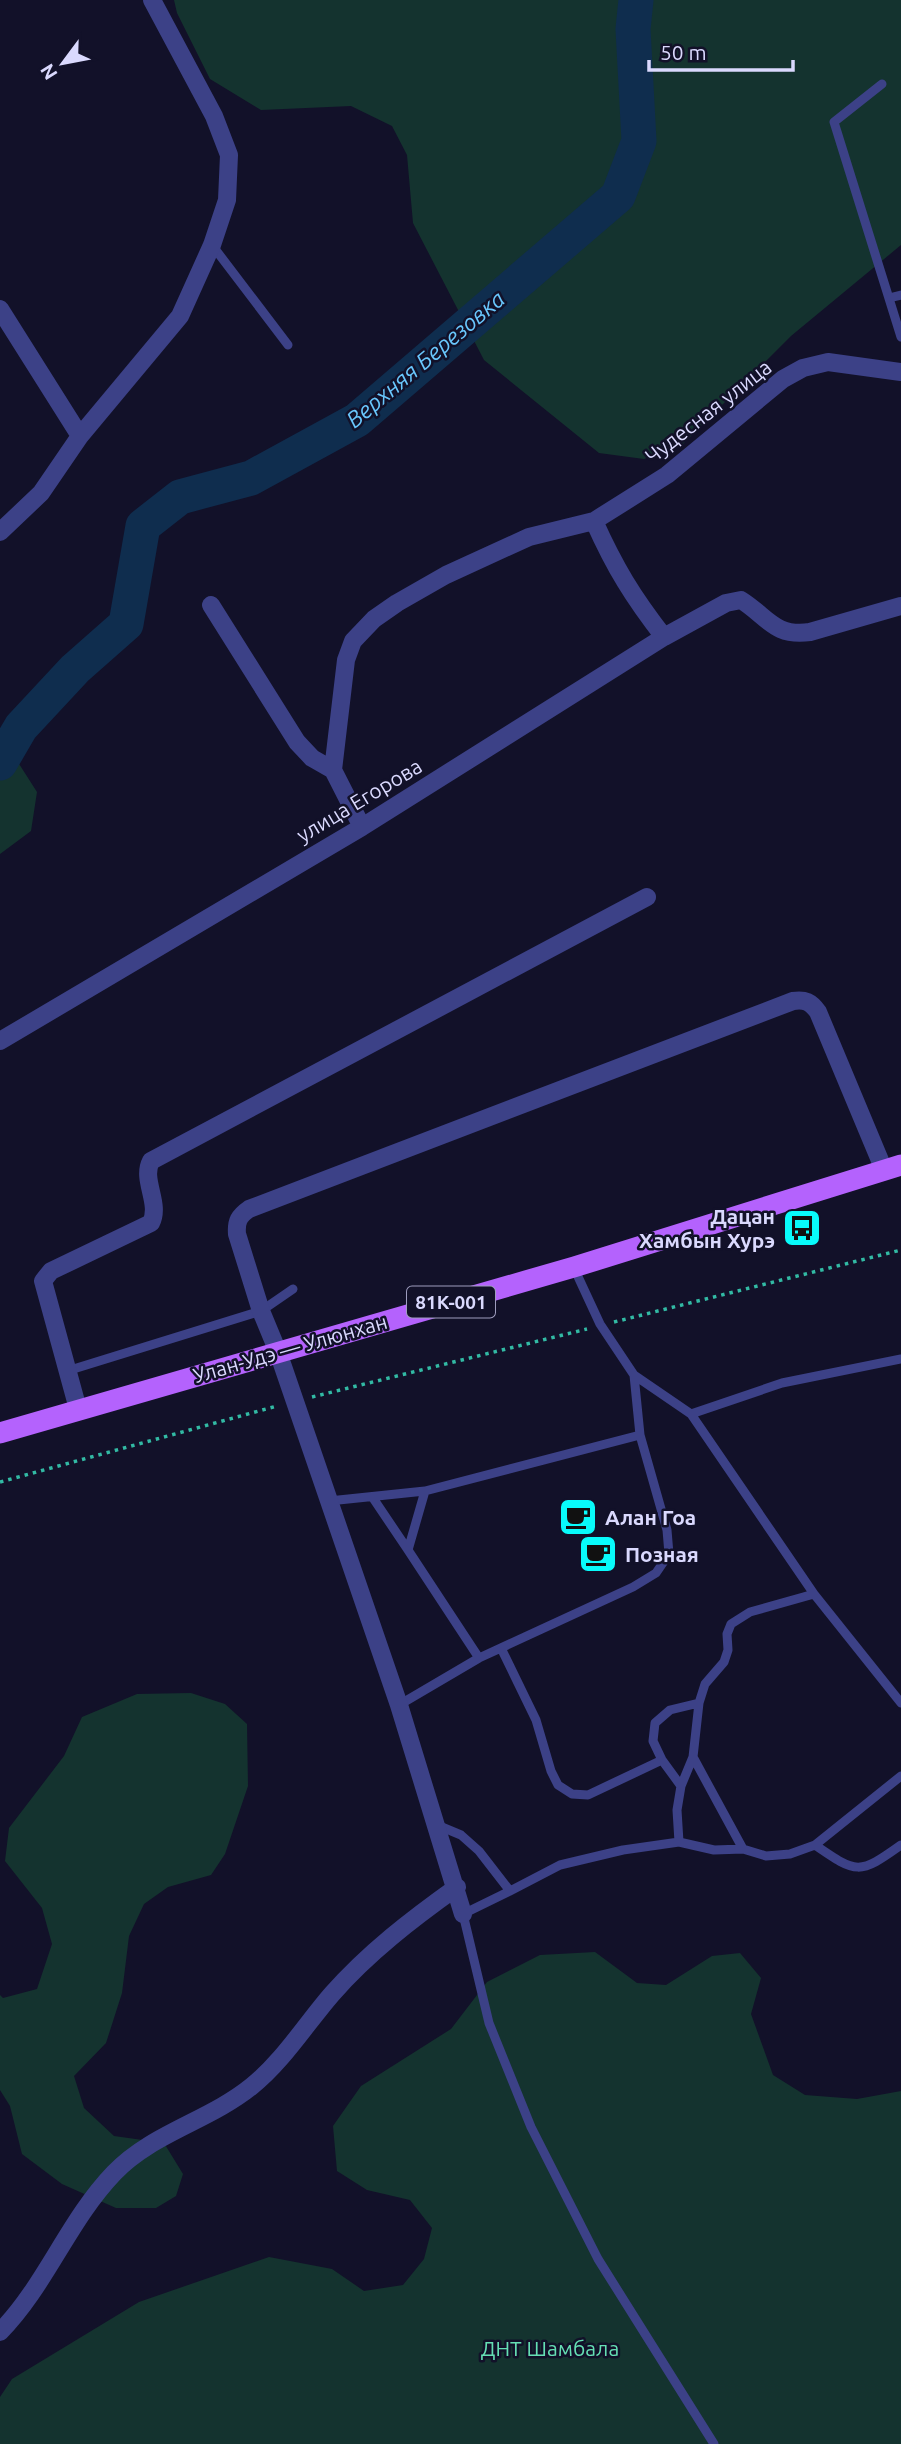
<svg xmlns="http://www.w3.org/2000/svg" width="901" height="2444" viewBox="0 0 901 2444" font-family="Ubuntu,sans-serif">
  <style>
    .green { fill: #14332f }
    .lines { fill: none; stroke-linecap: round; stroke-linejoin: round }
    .river { stroke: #0f2d4e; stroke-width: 35 }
    .path { stroke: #32baa4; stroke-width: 3.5; stroke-dasharray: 3.5 5; stroke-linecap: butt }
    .lane { stroke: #3c4187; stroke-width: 9 }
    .street { stroke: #3c4187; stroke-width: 18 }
    .primary { stroke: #b462fd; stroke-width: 21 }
    .labels { text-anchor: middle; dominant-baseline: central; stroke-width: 5; stroke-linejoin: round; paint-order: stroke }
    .shield { fill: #121129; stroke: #9e9dbe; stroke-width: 2 }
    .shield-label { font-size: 19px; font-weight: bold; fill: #dad9fe }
    .street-label { font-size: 21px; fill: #dad9fe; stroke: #121129 }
    .poi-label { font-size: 21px; font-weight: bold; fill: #dad9fe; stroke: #121129; text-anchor: start }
    .park-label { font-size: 21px; fill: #65dfb4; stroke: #121129 }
    .water-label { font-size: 23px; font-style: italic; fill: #69c7fd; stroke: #121129 }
  </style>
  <rect width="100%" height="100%" fill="#121129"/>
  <path class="green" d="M174,0H901V245L791,336L683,444L644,459L599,453L484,360L413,223L407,155L392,126L351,106L261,110L210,79L177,13Z
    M14,756L37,792L31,831L0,854V757Z
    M191,1693L225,1704L247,1724L248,1786L225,1854L211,1875L168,1887L144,1904L129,1936L122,1993L106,2043L74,2076L84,2108L114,2136L164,2143L183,2174L176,2196L156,2208H116L62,2184L22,2154L10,2106L0,2090V1995L3,1998L37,1989L52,1944L42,1908L5,1861L9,1828L64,1756L82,1717L137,1694Z
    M595,1952L637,1983L666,1985L712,1956L740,1953L761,1978L751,2014L773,2075L805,2095L857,2099L901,2091V2444H0V2397L12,2379L139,2302L269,2257L332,2269L364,2291L403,2285L424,2259L432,2228L410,2200L367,2190L337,2171L333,2126L361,2086L451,2029L487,1982L540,1955Z"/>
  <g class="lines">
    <path class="river" d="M0,763L21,727L75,669L126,624L143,526L180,497L251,478L357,420L618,196L639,141L633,29L636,0"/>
    <path class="path" d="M614,1322L901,1250
      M312,1397L587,1329
      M0,1482L277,1406"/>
    <path class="lane" d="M882,84L834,122L901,337
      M212,245L288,345
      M889,298L901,295
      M67,1371L261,1311L293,1289
      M634,1375L691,1414L814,1594L901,1703
      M691,1414L782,1383L901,1359
      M373,1498L408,1550
      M329,1501L425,1491
      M501,1648L536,1720L551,1771L558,1785L572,1794L588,1795L662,1760
      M479,1658L633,1587L656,1573L669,1554L667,1530L640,1435L634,1375L600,1324L574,1268
      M399,1705L479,1658L408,1550L425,1491L640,1435
      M693,1757L743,1849
      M681,1786L662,1760L653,1741L655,1723L670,1710L699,1703
      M437,1825L461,1835L479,1851L510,1891L463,1914L489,2023L531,2127L598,2259L714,2444
      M679,1842L677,1810L681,1786L693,1757L699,1703L705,1684L724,1662L728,1650L727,1634L731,1624L750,1612L814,1594
      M815,1845C857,1874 859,1875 901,1845
      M510,1891L560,1865L623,1850L679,1842L714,1850L743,1849L766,1856L790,1854L815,1845L901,1776"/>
    <path class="street" d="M0,309L80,436
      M594,521L667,475L783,379L803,368L828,362L901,372
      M0,532L41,493L80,436L180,316L212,245L227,200L229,155L214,116L152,0
      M211,605L297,742L312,758L333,770
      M362,827L333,770L346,660L353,641L374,619L397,603L446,575L529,537L594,521C615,568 633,597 664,637
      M0,1041L362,827L664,637L726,603L741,600C768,617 774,637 810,632L901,606
      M78,1409L43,1281L51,1271L151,1223C161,1203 141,1180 151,1161L647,897
      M463,1914L399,1705L278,1352L261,1311L237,1234C236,1221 239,1216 249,1209L793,1001C805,999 811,1002 818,1012L884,1170
      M0,2332C46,2285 68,2221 114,2173C152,2133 209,2121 252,2086C283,2061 306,2024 332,1994C368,1953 412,1919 457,1887"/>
    <path class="primary" d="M0,1433L574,1267L901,1165"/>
  </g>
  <defs>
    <symbol id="bus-square" viewBox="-11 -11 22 22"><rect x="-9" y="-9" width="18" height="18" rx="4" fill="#08fbfb" stroke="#121129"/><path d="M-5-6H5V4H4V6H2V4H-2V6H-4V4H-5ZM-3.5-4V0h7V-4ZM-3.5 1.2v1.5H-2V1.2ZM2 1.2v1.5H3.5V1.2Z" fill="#111"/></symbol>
    <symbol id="cafe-square" viewBox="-11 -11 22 22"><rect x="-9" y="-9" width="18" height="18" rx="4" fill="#08fbfb" stroke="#121129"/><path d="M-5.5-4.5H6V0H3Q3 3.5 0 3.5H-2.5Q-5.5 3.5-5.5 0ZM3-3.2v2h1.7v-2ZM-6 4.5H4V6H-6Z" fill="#111"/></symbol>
  </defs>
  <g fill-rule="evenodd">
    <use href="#bus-square" x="780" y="1206" width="44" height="44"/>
    <use href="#cafe-square" x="556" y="1495" width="44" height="44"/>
    <use href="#cafe-square" x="576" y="1532" width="44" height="44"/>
  </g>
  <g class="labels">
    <rect class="shield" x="407" y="1286.5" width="88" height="31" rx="5"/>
    <g class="shield-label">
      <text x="451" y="1302">81К-001</text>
    </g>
    <g class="street-label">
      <text transform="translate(708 411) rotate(-38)">Чудесная улица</text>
      <text transform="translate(359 800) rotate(-31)">улица Егорова</text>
      <text transform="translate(290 1348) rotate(-16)">Улан-Удэ — Улюнхан</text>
    </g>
    <g class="poi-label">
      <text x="775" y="1216" text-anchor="end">Дацан<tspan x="775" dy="24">Хамбын Хурэ</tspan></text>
      <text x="605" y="1517">Алан Гоа</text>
      <text x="625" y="1554">Позная</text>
    </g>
    <g class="park-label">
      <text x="550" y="2348">ДНТ Шамбала</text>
    </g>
    <g class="water-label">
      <text transform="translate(425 359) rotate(-40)">Верхняя Березовка</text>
    </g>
  </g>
  <g transform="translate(63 63) rotate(238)" stroke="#121129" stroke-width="5" paint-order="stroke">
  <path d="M0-5L12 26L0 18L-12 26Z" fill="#dad9fe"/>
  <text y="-10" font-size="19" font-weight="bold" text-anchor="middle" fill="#dad9fe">N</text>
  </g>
  <path d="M649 60v10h144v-10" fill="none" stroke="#dad9fe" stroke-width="3.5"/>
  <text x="660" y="60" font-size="21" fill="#dad9fe" stroke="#121129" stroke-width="5" paint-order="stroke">50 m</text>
</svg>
